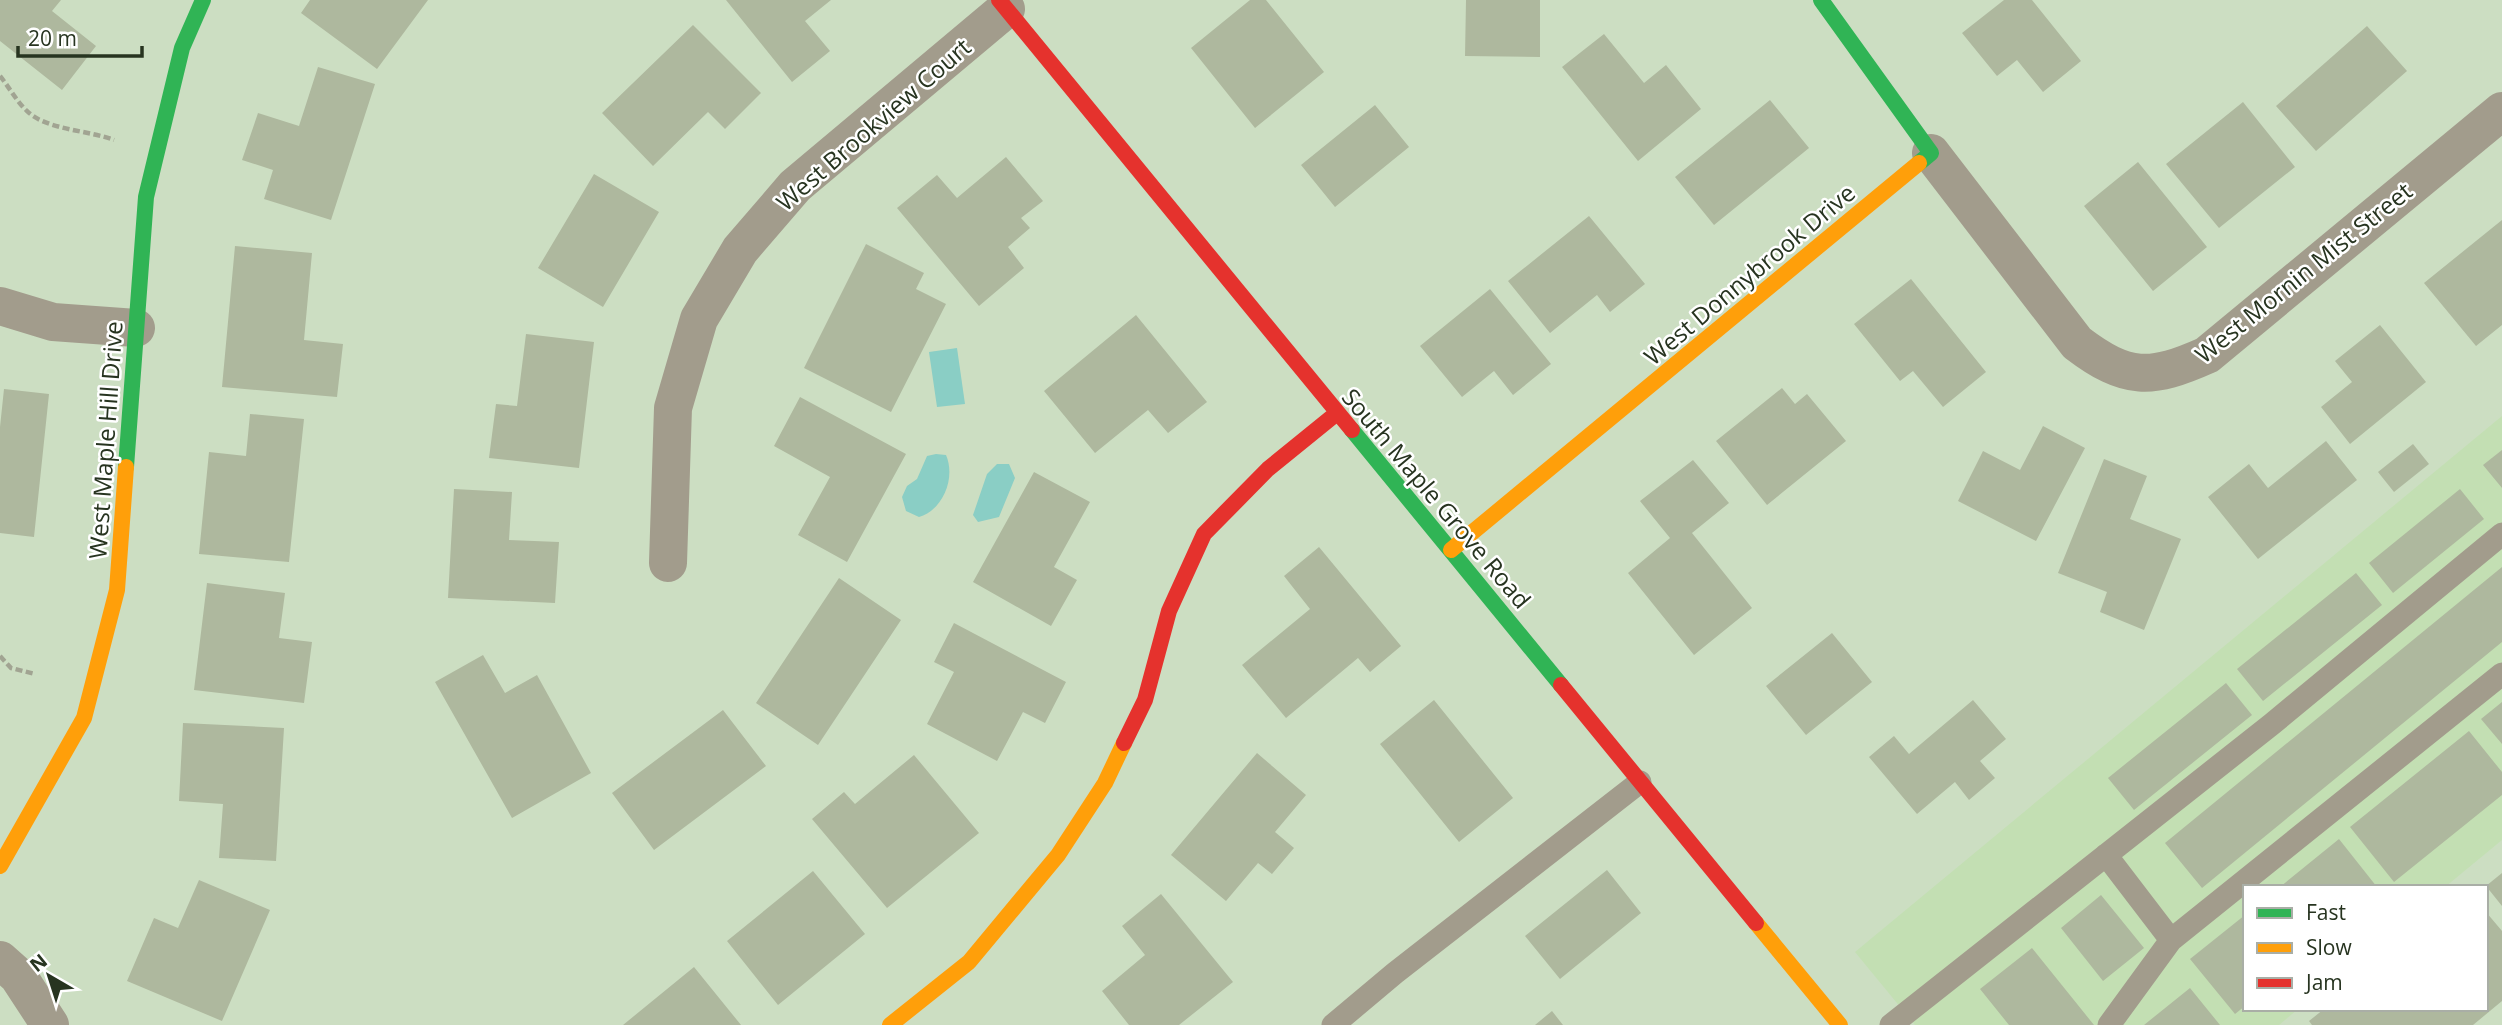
<svg xmlns="http://www.w3.org/2000/svg" width="2502" height="1025" viewBox="0 0 2502 1025" font-family="'Open Sans',sans-serif">
  <style>
    .built { fill: #c3dfb3 }
    .water { fill: #8acec5 }
    .building { fill: #aeb89e }
    .lines { fill: none; stroke-linecap: round; stroke-linejoin: round }
    .path { stroke: #a1a492; stroke-width: 4.5; stroke-dasharray: 7 3.5; stroke-linecap: butt }
    .lane { stroke: #a29c8c; stroke-width: 23 }
    .street { stroke: #a29c8c; stroke-width: 38 }
    .fast { stroke: #30b455; stroke-width: 16 }
    .slow { stroke: #ff9f0a; stroke-width: 16 }
    .jam { stroke: #e5322d; stroke-width: 16 }
    .labels { text-anchor: middle; dominant-baseline: central; stroke-width: 5; stroke-linejoin: round; paint-order: stroke }
    .street-label { font-size: 24px; fill: #273420; stroke: #fff }
  </style>
  <rect width="100%" height="100%" fill="#ccdec2"/>
  <path class="built" d="M2502,416V840L2445,887H2245V1009H2298L2279,1025H1915L1855,952Z"/>
  <path class="water" d="M957,348L965,404L937,407L929,352Z
    M936,454L946,455C956,478 943,510 919,517L906,511L902,497L907,486L917,479L927,456Z
    M997,464H1009L1015,478L999,517L978,522L973,515L987,474Z"/>
  <path class="building" d="M0,0H61L52,11L96,46L62,90L0,41Z
    M310,0H428L377,69L301,13Z
    M726,0H831L805,21L830,51L792,82Z
    M1250,0H1266L1324,72L1255,128L1191,48Z
    M1466,0H1540V57L1465,56Z
    M2004,0H2032L2081,61L2043,92L2017,60L1997,76L1962,33Z
    M693,25L761,93L725,129L708,112L653,166L602,113Z
    M2367,26L2407,71L2316,151L2276,106Z
    M1604,34L1644,83L1666,65L1701,109L1638,161L1562,67Z
    M318,67L375,84L331,220L264,199L273,170L242,160L258,113L299,126Z
    M1770,100L1809,148L1714,225L1675,177Z
    M2243,102L2295,167L2219,228L2166,164Z
    M1375,105L1409,147L1335,207L1301,165Z
    M1006,157L1043,201L1021,218L1030,228L1008,247L1024,268L979,306L897,208L937,175L957,198Z
    M2138,162L2207,247L2153,291L2084,206Z
    M594,174L659,212L603,307L538,268Z
    M1589,216L1645,284L1610,312L1597,295L1550,333L1508,281Z
    M2502,220V325L2476,346L2424,283Z
    M866,244L924,273L916,289L946,304L891,412L804,368Z
    M235,246L312,253L304,340L343,344L337,397L222,387Z
    M1911,279L1986,372L1943,407L1913,371L1900,381L1854,324Z
    M1490,289L1551,364L1513,395L1494,371L1462,397L1420,346Z
    M1136,315L1207,402L1168,433L1148,410L1095,453L1044,391Z
    M2380,325L2426,382L2350,444L2321,407L2352,382L2335,361Z
    M526,334L594,342L579,468L489,458L496,404L517,406Z
    M1782,388L1795,404L1807,394L1846,441L1767,505L1716,441Z
    M4,389L49,394L34,537L0,533V427Z
    M800,397L906,454L847,562L798,535L830,477L774,446Z
    M250,414L304,419L289,562L199,554L209,452L246,456Z
    M2043,426L2085,448L2036,541L1958,501L1983,451L2020,470Z
    M2326,441L2357,480L2258,559L2208,497L2249,464L2268,488Z
    M2413,444L2429,464L2394,492L2378,472Z
    M2502,450V488L2483,465Z
    M2104,459L2147,476L2130,519L2181,539L2144,630L2100,612L2107,592L2058,573Z
    M1693,460L1729,503L1692,533L1752,608L1694,655L1628,573L1670,538L1640,501Z
    M1034,472L1090,502L1054,567L1077,580L1051,626L973,582Z
    M454,489L512,492L509,540L559,542L555,603L448,598Z
    M2460,489L2484,519L2393,593L2369,563Z
    M1319,547L1401,646L1370,672L1358,658L1286,718L1242,665L1310,609L1284,576Z
    M2502,567V642L2202,888L2165,843Z
    M2356,573L2382,605L2263,701L2237,669Z
    M839,578L901,620L818,745L756,703Z
    M207,583L285,593L279,638L312,642L304,703L194,690Z
    M954,623L1066,682L1045,723L1023,712L997,761L927,724L954,672L934,662Z
    M1832,633L1872,682L1806,735L1766,686Z
    M483,655L505,693L537,675L591,773L512,818L435,682Z
    M2226,683L2252,715L2134,810L2108,778Z
    M1434,700L1513,798L1459,842L1380,744Z
    M1973,700L2006,739L1980,761L1995,778L1969,800L1955,782L1917,814L1869,757L1894,736L1909,754Z
    M2502,702V744L2481,719Z
    M723,710L766,766L654,850L612,793Z
    M183,723L284,728L276,861L219,858L223,804L179,801Z
    M2469,731L2502,772V795L2394,882L2350,827Z
    M1257,753L1306,795L1275,832L1294,848L1272,874L1258,863L1226,901L1171,855Z
    M914,755L979,833L887,908L812,819L844,792L855,804Z
    M2339,839L2377,887H2280Z
    M1607,870L1641,913L1560,979L1525,936Z
    M813,871L865,934L778,1005L727,941Z
    M2502,873V906L2486,886Z
    M199,880L270,910L222,1021L127,981L154,918L178,928Z
    M1161,894L1233,982L1179,1025H1129L1102,991L1145,955L1122,926Z
    M2101,895L2144,948L2103,981L2061,928Z
    M2486,912L2502,931V1001L2473,1025H2312L2309,1021L2324,1009H2486Z
    M2245,915V1006L2235,1014L2190,959Z
    M2032,948L2094,1025H2009L1980,989Z
    M694,967L741,1025H623Z
    M2190,988L2220,1025H2144Z
    M1552,1011L1563,1025H1535Z"/>
  <g class="lines">
    <path class="path" d="M0,76C9,87 17,102 27,111C46,130 88,130 114,140
      M0,656L11,668L35,674"/>
    <path class="lane" d="M2106,855L2171,940
      M1333,1025L1395,973L1640,782
      M1891,1025L2272,724L2502,534
      M2109,1025L2171,940L2502,674"/>
    <path class="street" d="M1931,153L2077,343C2127,381 2151,380 2207,355L2502,111
      M0,306L53,322L136,328
      M668,563L673,408L699,319L740,250L795,186L1006,9
      M0,960L18,976L50,1025"/>
    <path class="fast" d="M1821,0L1931,153L1919,163
      M1352,430L1561,685
      M126,467L146,197L182,48L203,0"/>
    <path class="slow" d="M1451,550L1919,163
      M0,866L84,718L117,590L126,467
      M1756,923L1840,1025
      M890,1025L969,962L1058,855L1105,783L1124,743"/>
    <path class="jam" d="M999,0L1352,430
      M1561,685L1756,923
      M1124,743L1145,700L1169,611L1204,534L1268,469L1337,413"/>
  </g>
  <g class="labels">
    <g class="street-label">
      <text transform="translate(873 124) rotate(-41)">West Brookview Court</text>
      <text transform="translate(2303 272) rotate(-39)">West Mornin Mist Street</text>
      <text transform="translate(1749 274) rotate(-40)">West Donnybrook Drive</text>
      <text transform="translate(105 440) rotate(-86)">West Maple Hill Drive</text>
      <text transform="translate(1437 498) rotate(50)">South Maple Grove Road</text>
    </g>
  </g>
  <rect x="2243" y="885" width="245" height="126" fill="#ffffff" stroke="#a9aea6" stroke-width="2"/>
  <rect x="2257" y="908" width="35" height="10" fill="#30b455" stroke="#a9aea6" stroke-width="2"/>
  <text x="2306" y="920" font-size="21" fill="#273420">Fast</text>
  <rect x="2257" y="943" width="35" height="10" fill="#ff9f0a" stroke="#a9aea6" stroke-width="2"/>
  <text x="2306" y="955" font-size="21" fill="#273420">Slow</text>
  <rect x="2257" y="978" width="35" height="10" fill="#e5322d" stroke="#a9aea6" stroke-width="2"/>
  <text x="2306" y="990" font-size="21" fill="#273420">Jam</text>
  <g transform="translate(49 976) rotate(321)" stroke="#ffffff" stroke-width="5" paint-order="stroke">
  <path d="M0-5L12 26L0 18L-12 26Z" fill="#273420"/>
  <text y="-10" font-size="19" font-weight="bold" text-anchor="middle" fill="#273420">N</text>
  </g>
  <path d="M18 46v10h124v-10" fill="none" stroke="#273420" stroke-width="3.5"/>
  <text x="28" y="46" font-size="21" fill="#273420" stroke="#ffffff" stroke-width="5" paint-order="stroke">20 m</text>
</svg>
